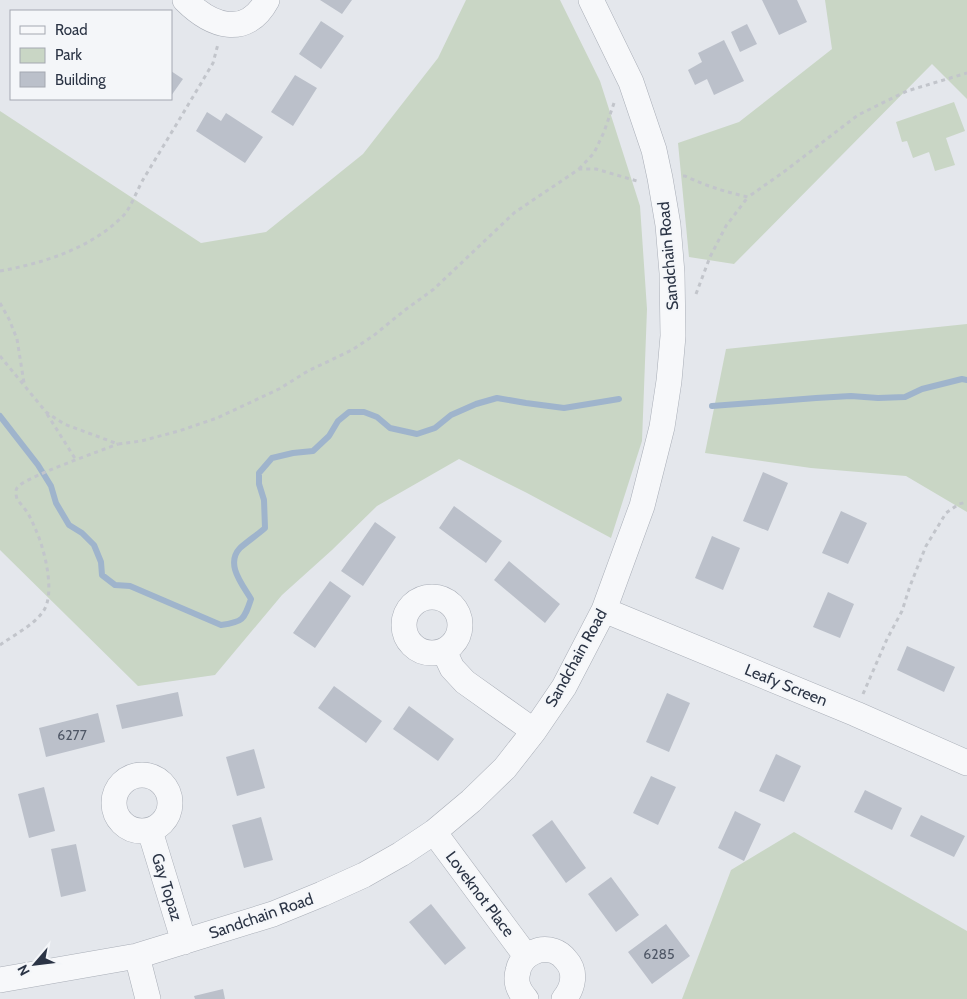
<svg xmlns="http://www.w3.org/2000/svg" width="967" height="999" viewBox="0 0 967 999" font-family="Cabin,sans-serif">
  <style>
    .green { fill: #c9d6c5 }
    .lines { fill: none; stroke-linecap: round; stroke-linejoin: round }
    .stream { stroke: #9fb4cc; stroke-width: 6 }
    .building { fill: #bbc0ca }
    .street-casing { stroke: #a9aeb7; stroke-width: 26 }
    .path { stroke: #c2c5cb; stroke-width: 3; stroke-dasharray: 4 4; stroke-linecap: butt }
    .street { stroke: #f7f8fa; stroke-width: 25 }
    .labels { text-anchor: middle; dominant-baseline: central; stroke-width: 4; stroke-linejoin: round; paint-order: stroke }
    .number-label { font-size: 14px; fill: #4f5766 }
    .street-label { font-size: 16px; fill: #2b3445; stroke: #f4f6f9 }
  </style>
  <rect width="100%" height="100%" fill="#e4e7ec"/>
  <path class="green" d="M466,0H560L600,81L640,206L647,309L642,441L611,538L527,493L459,459L377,506L332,550L282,595L215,675L138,686L0,550V111L201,243L266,232L363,154L438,58Z
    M825,0H967V99L932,64L734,264L689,257L678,143L739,122L832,49Z
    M954,102L965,131L946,138L955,165L935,171L929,152L913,158L907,141L902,142L896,122Z
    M967,324V512L906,476L811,468L705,453L726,349Z
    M794,832L967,931V999H682L731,870Z"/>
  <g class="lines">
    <path class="stream" d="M712,406L816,398L851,396L878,398L905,397L922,389L962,379L967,380
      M0,416L38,465L51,486L56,503L69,525L82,533L94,545L101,562L102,575L115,585L130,586L221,625C243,622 244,620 251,599C242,584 225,564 240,548C248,541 257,535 265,528L264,500L259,484V473L272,458L293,453L313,451L329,436L338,421L349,412H364L377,417L390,428L417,434L435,428L451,415L476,404L497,398L526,403L564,408L619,399"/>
  </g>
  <path class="building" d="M320,0H352L342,14Z
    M762,0H797L807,22L779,35Z
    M321,21L344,36L321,69L299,54Z
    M747,24L757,44L740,52L731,32Z
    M724,40L744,81L714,95L707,79L695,85L688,70L702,62L698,53Z
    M171,71L183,79L171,96Z
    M295,75L317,88L293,126L271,112Z
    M207,112L221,121L226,113L263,137L245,163L196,131Z
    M763,472L788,483L768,531L743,521Z
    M454,506L502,541L486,563L439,528Z
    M841,511L867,523L848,564L822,553Z
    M375,522L396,537L363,586L341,571Z
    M712,536L740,548L723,590L695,578Z
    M509,561L560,604L545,623L494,580Z
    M330,581L351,596L315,648L293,633Z
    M828,592L854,604L840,638L813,627Z
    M907,646L955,667L944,692L897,670Z
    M334,686L382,721L366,743L318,708Z
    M178,692L183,716L122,729L116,705Z
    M667,693L690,703L669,752L646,742Z
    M409,706L454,739L438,761L393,729Z
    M98,713L105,742L46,757L39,728Z
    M254,749L265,788L237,796L226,757Z
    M776,754L801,766L784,802L759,791Z
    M651,776L676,787L658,825L633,813Z
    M44,787L55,831L29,838L18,794Z
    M865,790L902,808L892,830L854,812Z
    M735,811L761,824L744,861L718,848Z
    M921,815L965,836L954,857L910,836Z
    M261,817L273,860L244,868L232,825Z
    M552,820L586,868L566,883L532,835Z
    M76,844L86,891L61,897L51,849Z
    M611,877L639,915L616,932L588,894Z
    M431,904L466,948L445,965L409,922Z
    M666,924L690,956L652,984L628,952Z
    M223,989L225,999H195L194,996Z"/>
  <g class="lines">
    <defs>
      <path id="street" d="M185,0C211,26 246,39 267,0
        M404 625a28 28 0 1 1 56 0a28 28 0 1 1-56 0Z
        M604,610L856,714L967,763
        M444,651L452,668L465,682L534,731
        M114 803a28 28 0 1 1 56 0a28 28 0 1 1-56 0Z
        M150,831L184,942
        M434,832L526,956
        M137,956L148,999
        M0,980L137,956L273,914L322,894L364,875L401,854L434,832L471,801L505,768L534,731L564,687L604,610L642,506L662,427L669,381L673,336L672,273L668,225L660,178L654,150L631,82L591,0
        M526,999C518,990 515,982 518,971C521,955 539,946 554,951C560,953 563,956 566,960C577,972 573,988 564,999"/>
    </defs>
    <use href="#street" class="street-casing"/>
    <path class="path" d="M579,169L594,153L604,132L614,103
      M683,176H685C706,186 726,192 748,197L785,171L858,115L907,91L967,73
      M0,271C44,263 92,248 124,215C131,207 138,188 144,178C167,140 190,102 213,63L218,44
      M696,294L710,257L726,226L748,197
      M0,303L9,319L17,339L24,383
      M0,356L46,412L64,424L118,444L141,441L179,431L217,418L279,389L308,371L352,350L373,336L405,310L434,289L514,213L579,169H596L637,181
      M47,414L76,460
      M0,645C14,635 32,626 42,613C57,595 44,547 35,528C32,521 29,514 24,508C22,505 19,502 17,499C16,495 15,491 17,488C22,478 103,450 118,444
      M863,694L887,639L902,611L910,586L926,546L946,513L959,504L967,502"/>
    <use href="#street" class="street"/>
  </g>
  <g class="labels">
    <g class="number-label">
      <text x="72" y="735">6277</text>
      <text x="659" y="954">6285</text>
    </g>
    <g class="street-label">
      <text transform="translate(668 256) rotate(-95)">Sandchain Road</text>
      <text transform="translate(576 658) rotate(-61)">Sandchain Road</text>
      <text transform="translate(786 685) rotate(22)">Leafy Screen</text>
      <text transform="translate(167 887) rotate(73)">Gay Topaz</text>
      <text transform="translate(480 894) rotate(53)">Loveknot Place</text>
      <text transform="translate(261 916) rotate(-19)">Sandchain Road</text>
    </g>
  </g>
  <rect x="10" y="10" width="162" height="90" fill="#f4f6f9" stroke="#a4a8b1"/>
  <rect x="20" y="26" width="25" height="8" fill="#f7f8fa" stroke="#a4a8b1"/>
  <text x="55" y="35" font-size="15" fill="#2b3445">Road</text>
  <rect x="20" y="48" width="25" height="15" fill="#c9d6c5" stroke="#a4a8b1"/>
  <text x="55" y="60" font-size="15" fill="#2b3445">Park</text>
  <rect x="20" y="72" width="25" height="15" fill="#bbc0ca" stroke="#a4a8b1"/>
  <text x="55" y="85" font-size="15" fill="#2b3445">Building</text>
  <g transform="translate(35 964) rotate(242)" stroke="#f4f6f9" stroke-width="4" paint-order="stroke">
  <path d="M0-4L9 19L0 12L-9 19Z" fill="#2b3445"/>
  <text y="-8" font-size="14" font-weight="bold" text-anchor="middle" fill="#2b3445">N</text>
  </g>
</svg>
